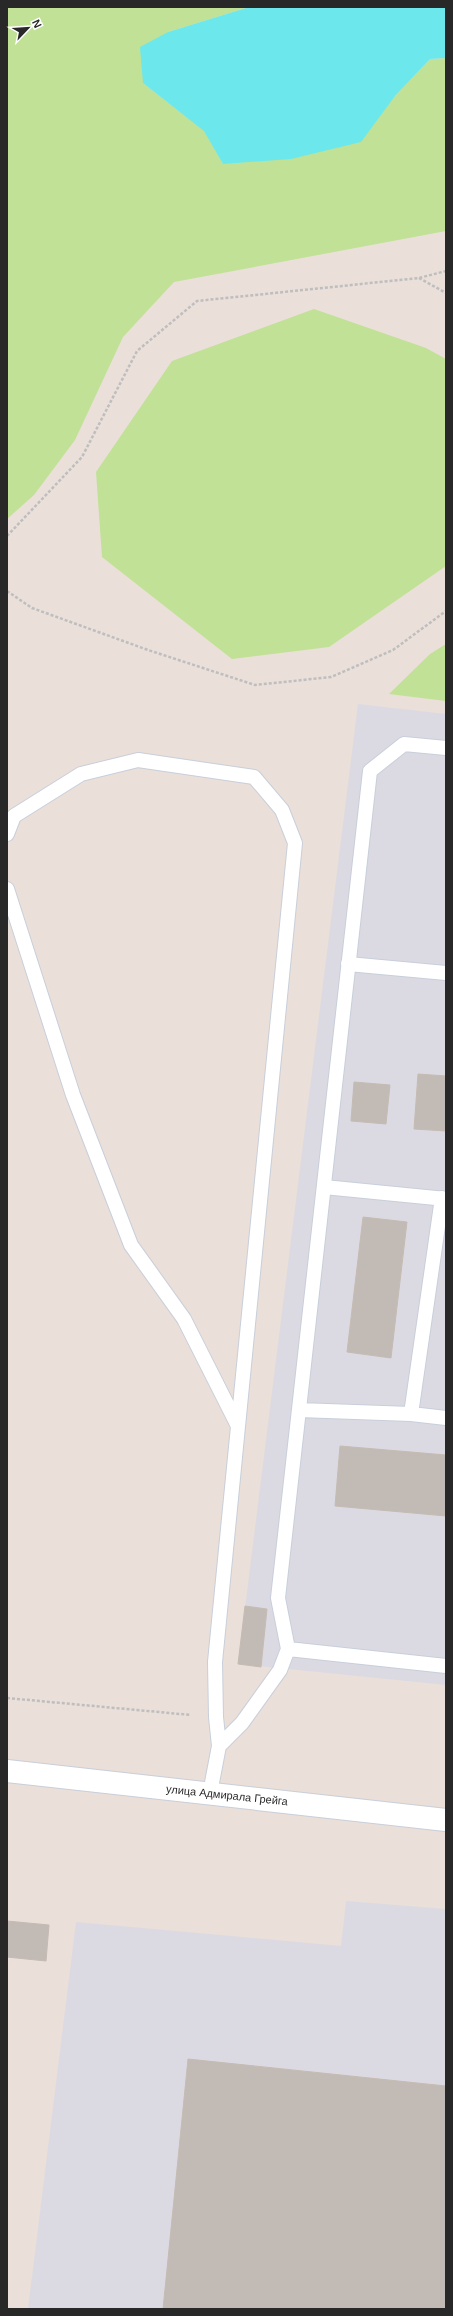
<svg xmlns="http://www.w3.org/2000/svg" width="453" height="2316" viewBox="0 0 453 2316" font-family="Helvetica,sans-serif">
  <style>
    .industrial { fill: #dbdae2 }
    .green { fill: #c1e196 }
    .water { fill: #6ce8ec }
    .building { fill: #c2bbb5; stroke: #c5bbb3 }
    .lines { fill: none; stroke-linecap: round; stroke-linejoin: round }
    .lane-casing { stroke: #c8cfda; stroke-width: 16 }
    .street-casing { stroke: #c8cfda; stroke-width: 24 }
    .path { stroke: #bebebe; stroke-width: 2.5; stroke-dasharray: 3 2; stroke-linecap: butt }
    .lane { stroke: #fff; stroke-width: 14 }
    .street { stroke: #fff; stroke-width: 22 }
    .labels { text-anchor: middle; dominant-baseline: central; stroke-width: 4; stroke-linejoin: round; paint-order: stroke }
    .street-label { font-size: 11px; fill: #282828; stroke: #fff }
  </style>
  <rect width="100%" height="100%" fill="#eadfd9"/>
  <path class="industrial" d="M358,704L446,714V1685L238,1664Z
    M346,1901L446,1909V2309H28L76,1922L341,1946Z"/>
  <path class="green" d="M7,7H249L168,32L143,83L205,131L223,164L395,96L430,59L446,58V231L174,282L123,337L75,440L34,495L7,519Z
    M314,309L426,348L446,359V566L329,647L232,659L102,557L96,472L172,361Z
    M446,644V701L389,694L430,654Z"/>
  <path class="water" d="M249,7H446V58L430,59L395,96L361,142L291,159L223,164L204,131L143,83L140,47L168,32Z"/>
  <path class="building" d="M418,1074L446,1076V1131L414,1129Z
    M354,1082L390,1085L386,1124L351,1121Z
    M363,1217L407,1222L391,1358L347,1352Z
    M340,1446L446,1455V1516L335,1506Z
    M245,1606L267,1609L261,1667L238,1664Z
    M7,1921L49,1925L46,1961L7,1957Z
    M188,2059L446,2086V2309H163Z"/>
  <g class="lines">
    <defs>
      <path id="lane" d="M7,834L14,816L81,774L138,760L254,777L282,810L295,843L215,1662L216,1717L219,1746
        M7,889L73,1095L131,1245L184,1319L238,1426
        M348,964L446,973
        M324,1187L446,1199
        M299,1410L411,1414L446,1418
        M411,1414L442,1198
        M288,1649L446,1666
        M210,1793L219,1746L242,1723L280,1670L288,1649L278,1598L370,771L404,744L446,748"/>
      <path id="street" d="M7,1771L446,1820"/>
    </defs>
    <use href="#lane" class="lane-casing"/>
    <use href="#street" class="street-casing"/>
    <path class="path" d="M419,278L446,293
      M7,536L82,457L137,351L197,301L419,278L446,271
      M7,591L32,608L148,650L255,685L331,677L393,650L446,611
      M7,1698L191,1715"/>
    <use href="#lane" class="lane"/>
    <use href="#street" class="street"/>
  </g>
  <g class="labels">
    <g class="street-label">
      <text transform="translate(227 1795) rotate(6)">улица Адмирала Грейга</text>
    </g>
  </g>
  <rect width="453" height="2316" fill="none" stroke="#282828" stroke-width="16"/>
  <g transform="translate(28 28) rotate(65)" stroke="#ffffff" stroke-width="3" paint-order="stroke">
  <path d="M0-3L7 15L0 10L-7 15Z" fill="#282828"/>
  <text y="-6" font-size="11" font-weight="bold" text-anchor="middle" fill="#282828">N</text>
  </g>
</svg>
